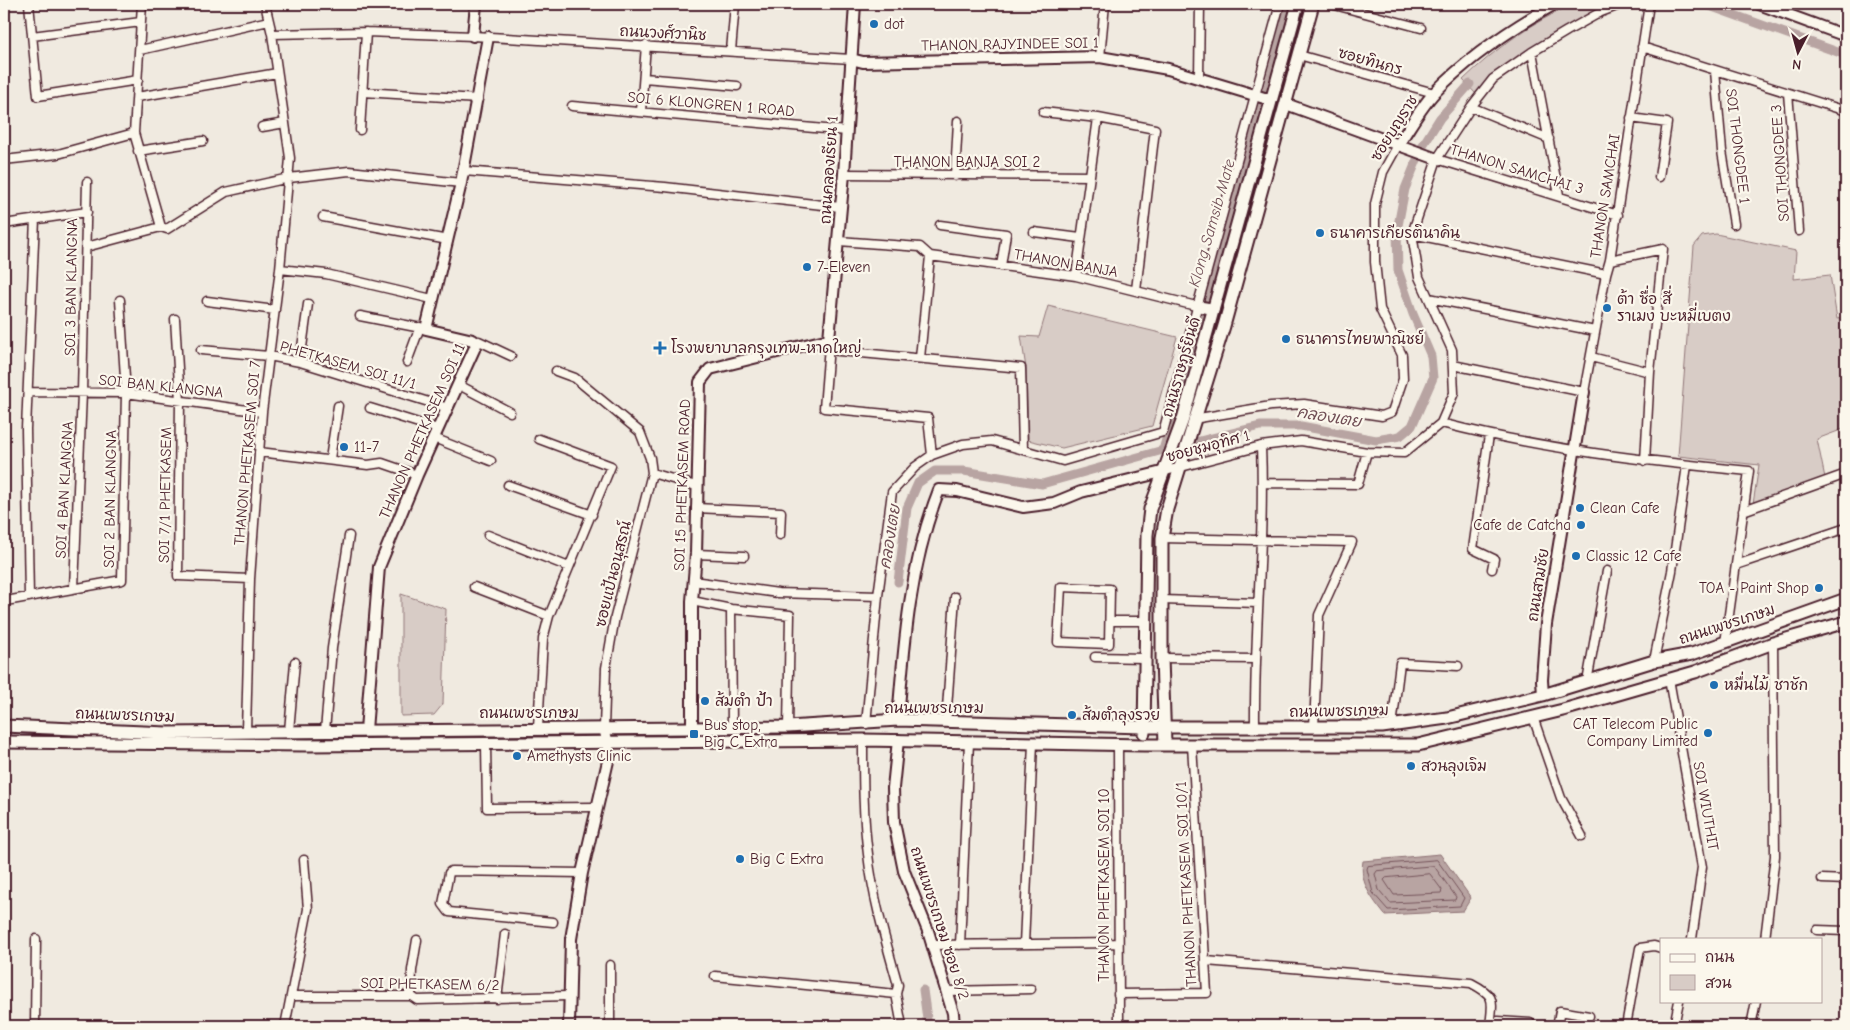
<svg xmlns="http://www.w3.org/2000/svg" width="1850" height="1030" viewBox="0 0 1850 1030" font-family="'Comic Neue','Playpen Sans Thai',sans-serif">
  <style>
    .green { fill: #d8ccc6; stroke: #917678 }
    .water { fill: #b8a4a2; stroke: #8c6f72 }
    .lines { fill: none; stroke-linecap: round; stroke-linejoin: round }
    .shore { stroke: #76545b; stroke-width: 1 }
    .canal { stroke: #b8a4a2; stroke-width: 9 }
    .minor-casing { stroke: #4a1f2b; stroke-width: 11 }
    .tertiary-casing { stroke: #4a1f2b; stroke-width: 14 }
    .secondary-casing { stroke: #4a1f2b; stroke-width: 15 }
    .minor { stroke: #fbf7ec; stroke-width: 8 }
    .tertiary { stroke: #fbf7ec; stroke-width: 10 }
    .secondary { stroke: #fbf7ec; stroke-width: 11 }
    .poi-dot { fill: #1f6fb2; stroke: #fbf7ec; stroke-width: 2 }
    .labels { text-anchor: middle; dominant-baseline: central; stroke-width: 4.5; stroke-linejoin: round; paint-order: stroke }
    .poi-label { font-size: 15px; fill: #4a1f2b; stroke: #fbf7ec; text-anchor: start }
    .street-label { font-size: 15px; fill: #4a1f2b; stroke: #fbf7ec }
    .water-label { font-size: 16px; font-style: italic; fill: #704e55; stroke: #fbf7ec }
  </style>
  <rect width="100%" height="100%" fill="#f0eae0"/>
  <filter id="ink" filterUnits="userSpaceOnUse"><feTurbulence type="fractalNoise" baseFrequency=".02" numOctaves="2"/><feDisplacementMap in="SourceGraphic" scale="10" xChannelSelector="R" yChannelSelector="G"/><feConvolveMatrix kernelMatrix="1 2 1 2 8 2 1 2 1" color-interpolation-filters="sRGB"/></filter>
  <g filter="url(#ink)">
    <path class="green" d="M1574,4H1643C1587,13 1535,55 1486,84L1476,94L1463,80C1496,48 1532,22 1574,4Z
      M1716,234L1796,251L1794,279L1830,275L1837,319L1846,317V428L1817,439L1825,478L1753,504L1759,465L1678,456L1694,246L1702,236Z
      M1048,306L1177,337L1152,426L1062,448L1028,440L1026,368L1021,336L1039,337Z
      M401,594L446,609L443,704L434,715L401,716Z"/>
    <path class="water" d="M1440,854L1471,898L1463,911L1385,915C1372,899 1359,882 1363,861Z"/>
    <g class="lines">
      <path class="shore" d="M1437,860L1464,898L1460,906L1388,910L1373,893L1367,869L1368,866Z
        M1434,866L1456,897L1455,900L1390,903L1379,890L1375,874L1377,871Z
        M1430,874L1442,890L1441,893L1394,895L1384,880L1386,878Z"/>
      <path class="canal" d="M1704,4L1846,55
        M1163,450L1267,91L1290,4
        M898,582L907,508L918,483L935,471H964L1042,484L1163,450L1260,426H1301L1376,440L1400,436L1412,426L1433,378L1431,356L1413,314L1398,270L1397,231L1405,189L1423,145L1440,118L1470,84
        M923,990L928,1026"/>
      <defs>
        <path id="minor" d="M29,4L38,96L138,80
          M142,4L134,133L161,227
          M1331,4L1421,28
          M272,34L366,32L473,36L851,59
          M32,36L141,22
          M1642,47L1846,111
          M140,50L269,21
          M731,51L735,4
          M1532,52L1559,195
          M1299,55L1434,93
          M1100,57L1105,4
          M1715,71L1722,151L1734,224
          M1199,77L1200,4
          M644,78L737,86
          M363,92L478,99
          M1788,93L1799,231
          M137,97L277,73
          M572,106L847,131
          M1471,107L1549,139
          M641,111L646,45
          M1043,112L1098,118L1155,129L1136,290
          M1631,118L1667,123L1659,177
          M262,127L285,123
          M360,130L366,32
          M138,151L203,141
          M1437,159L1618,215
          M4,160L58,154L134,133
          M464,171L665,187L840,207
          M844,174L1090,176
          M955,176L958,121
          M1846,202V241
          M323,217L448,240
          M4,224L87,212
          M940,225L1006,234L1001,266
          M1034,232L1080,238
          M1412,234L1606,274
          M839,241L920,247L930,256L1076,276L1196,306
          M86,247L161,227L167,229L226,192L289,178L349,171L461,183
          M1610,260L1663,249L1650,372L1645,461
          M280,269L326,274L432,299
          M1076,276L1098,118
          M1429,298L1595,331
          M207,301L275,310
          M360,316L426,329
          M175,319L180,401L178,576L250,579
          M479,341L511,356
          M829,346L824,408L928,418L932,455
          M201,350L269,356L300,362L448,408
          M829,350L1021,368L1023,450
          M1591,357L1650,372
          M920,358L930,256
          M300,362L308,304
          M407,362L420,327
          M1453,365L1584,392L1606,274L1610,260L1649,4
          M556,371L575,378L640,432L650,458L652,473
          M459,385L510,412
          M28,392L126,393L262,412
          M370,408L438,429
          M1193,419L1271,406L1304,404L1382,416L1392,412L1403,379L1402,355L1380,309L1375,262V204L1383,172L1398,145
          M1441,423C1542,449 1645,461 1749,471L1725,643
          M1489,435L1473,549L1494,559L1492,569
          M434,438L491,461
          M259,452L368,465L382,463L417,475
          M330,459L338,406
          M1162,472L1261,446L1301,441L1367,452L1404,453L1441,423L1454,393L1452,350L1419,277L1412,234L1437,159L1471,107L1493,79L1532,52L1567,31L1601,12L1622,4
          M1262,483L1358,484L1367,452
          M508,485L592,515
          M696,508L781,512L780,535
          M1743,511L1846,474
          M488,535L569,567
          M1162,538L1352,542L1319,615L1314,727
          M696,554L744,556
          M1736,565L1846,528
          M693,581L778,593L878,596
          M474,587L549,616
          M1061,587L1110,589L1109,644L1058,642Z
          M74,588L82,393L87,182
          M29,597L26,429L35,219
          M1162,600L1258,603
          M6,601L122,580L126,393L120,300
          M692,601L731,609L790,615L788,727
          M731,609L732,727
          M1110,621H1145
          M1095,657L1144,658
          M1162,658L1255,659
          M1654,661L1672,571L1687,465
          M1669,679L1702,867L1692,939
          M1587,682L1607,571
          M1533,717L1561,798L1582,836
          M946,722L955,597
          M866,724L878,596L892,492L915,467L932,455L963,444L992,441L1063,461L1163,432L1280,4
          M1255,726C1254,633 1265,540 1261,446
          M1392,726L1400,663L1458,666
          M538,728L543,639L549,616L611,466L539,439
          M604,728L606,668L615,617L652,473L696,486
          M246,731L250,579L262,412L280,269L290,158L272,34L265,4
          M289,731L295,662
          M325,731L332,648L349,536
          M863,740C863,778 863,817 868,854C873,899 886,942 898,985L896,994L902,1026
          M486,744L487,808L597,807
          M1118,744L1119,1026
          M1822,879L1846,880
          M553,922L449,912L443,904L449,873L451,871L582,873
          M1817,930L1846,931
          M1765,939L1775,856L1773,643
          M1024,944L1033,743
          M931,945L1118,943
          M960,945L969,742
          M1206,961L1471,983C1496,996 1493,999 1490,1026
          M610,965V1026
          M715,976L896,994
          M946,991L1031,989
          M1118,994L1207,993L1192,745
          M291,996H411L417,1000L568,996
          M411,996L412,970L417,940
          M497,999L505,934
          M35,1026L36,939
          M285,1026L308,909L304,860
          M1491,1026L1498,1021L1530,1023L1533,1026
          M1557,1026L1560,1011L1589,1016
          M1626,1026L1640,948L1654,946L1661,948
          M1674,1026L1679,1001
          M1751,1026L1756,1001"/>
        <path id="tertiary" d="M1759,4L1846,36
          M473,36L476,4
          M851,59L863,62L1100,57L1168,69L1271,100
          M1286,104L1437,159
          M1398,145C1410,127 1421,107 1435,92C1470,56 1512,28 1555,4
          M1196,306L1214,309
          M1543,695L1542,680L1546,624L1584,392
          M898,720C904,642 910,564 939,490L957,491L1023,507L1054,503L1081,492L1162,472
          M692,727V601L696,554L700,382L710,369L829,339L844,174L855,4
          M366,730L379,567L417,475L476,345L473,340L426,329L461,183L488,37
          M898,740L893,788L894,822L904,871L928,931L953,1013L954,1026
          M569,1026L571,939L582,873L608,761V744L604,728"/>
        <path id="secondary" d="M4,726L167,733L788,727L898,720L1143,727H1382L1447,718L1543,695L1654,661L1692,654L1846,599
          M1144,733L1147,535L1150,509L1183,419L1298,4
          M4,742L308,745L863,740L1144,745H1418L1563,710L1695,672L1773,643L1846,622
          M1165,744L1162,658V538L1167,509L1224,326L1313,4"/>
      </defs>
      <use href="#minor" class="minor-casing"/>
      <use href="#tertiary" class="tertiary-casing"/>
      <use href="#secondary" class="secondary-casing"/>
      <use href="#minor" class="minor"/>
      <use href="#tertiary" class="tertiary"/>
      <use href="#secondary" class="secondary"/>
    </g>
  </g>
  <g class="poi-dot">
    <circle cx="874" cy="24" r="5"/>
    <circle cx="1320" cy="233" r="5"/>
    <circle cx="807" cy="267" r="5"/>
    <circle cx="1607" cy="308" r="5"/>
    <circle cx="1286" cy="339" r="5"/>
    <path d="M657.5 340.5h5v5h5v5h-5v5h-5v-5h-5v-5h5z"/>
    <circle cx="344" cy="447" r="5"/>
    <circle cx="1580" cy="508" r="5"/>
    <circle cx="1581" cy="525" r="5"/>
    <circle cx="1576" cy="556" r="5"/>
    <circle cx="1819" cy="588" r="5"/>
    <circle cx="1714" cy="685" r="5"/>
    <circle cx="705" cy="701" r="5"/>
    <circle cx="1072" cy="715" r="5"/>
    <circle cx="1708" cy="733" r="5"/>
    <rect x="689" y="729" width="10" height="10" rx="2.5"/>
    <circle cx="517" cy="756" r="5"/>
    <circle cx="1411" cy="766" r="5"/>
    <circle cx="740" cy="859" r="5"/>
  </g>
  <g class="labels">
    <g class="poi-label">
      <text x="884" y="24">dot</text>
      <text x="1330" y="233">ธนาคารเกียรตินาคิน</text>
      <text x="817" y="267">7-Eleven</text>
      <text x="1617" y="299">ต้า ซื่อ สี่<tspan x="1617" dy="17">ราเมง บะหมี่เบตง</tspan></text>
      <text x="1296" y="339">ธนาคารไทยพาณิชย์</text>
      <text x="671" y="348">โรงพยาบาลกรุงเทพ-หาดใหญ่</text>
      <text x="354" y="447">11-7</text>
      <text x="1590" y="508">Clean Cafe</text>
      <text x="1571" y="525" text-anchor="end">Cafe de Catcha</text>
      <text x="1586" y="556">Classic 12 Cafe</text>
      <text x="1809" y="588" text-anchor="end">TOA - Paint Shop</text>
      <text x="1724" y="685">หมื่นไม้ ชาชัก</text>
      <text x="715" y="701">ส้มตำ ป้า</text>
      <text x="1082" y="715">ส้มตำลุงรวย</text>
      <text x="1698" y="724" text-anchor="end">CAT Telecom Public<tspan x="1698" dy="17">Company Limited</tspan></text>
      <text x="704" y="725">Bus stop,<tspan x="704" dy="17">Big C Extra</tspan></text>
      <text x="527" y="756">Amethysts Clinic</text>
      <text x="1421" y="766">สวนลุงเจิม</text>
      <text x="750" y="859">Big C Extra</text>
    </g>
    <g class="street-label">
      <text transform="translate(663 33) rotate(3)">ถนนวงศ์วานิช</text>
      <text transform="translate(1010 44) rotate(-1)">THANON RAJYINDEE SOI 1</text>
      <text transform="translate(1370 61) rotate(16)">ซอยทินกร</text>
      <text transform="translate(711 104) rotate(5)">SOI 6 KLONGREN 1 ROAD</text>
      <text transform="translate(1394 128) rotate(-58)">ซอยบุญราช</text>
      <text transform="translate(1738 146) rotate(83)">SOI THONGDEE 1</text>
      <text x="967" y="162">THANON BANJA SOI 2</text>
      <text transform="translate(1780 163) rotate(-94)">SOI THONGDEE 3</text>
      <text transform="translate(1517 169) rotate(17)">THANON SAMCHAI 3</text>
      <text transform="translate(829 170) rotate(-86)">ถนนคลองเรียน 1</text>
      <text transform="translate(1605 196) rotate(-81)">THANON SAMCHAI</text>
      <text transform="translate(1066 263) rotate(10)">THANON BANJA</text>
      <text transform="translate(71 287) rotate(-89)">SOI 3 BAN KLANGNA</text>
      <text transform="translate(348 365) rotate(16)">PHETKASEM SOI 11/1</text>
      <text transform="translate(1181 367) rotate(-74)">ถนนราษฎร์ยินดี</text>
      <text transform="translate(161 386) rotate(6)">SOI BAN KLANGNA</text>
      <text transform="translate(422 431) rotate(-66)">THANON PHETKASEM SOI 11</text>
      <text transform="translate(1208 446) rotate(-15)">ซอยชุมอุทิศ 1</text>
      <text transform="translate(247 453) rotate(-85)">THANON PHETKASEM SOI 7</text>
      <text transform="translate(682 485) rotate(-88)">SOI 15 PHETKASEM ROAD</text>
      <text transform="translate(64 490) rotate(-87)">SOI 4 BAN KLANGNA</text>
      <text transform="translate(165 495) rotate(-89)">SOI 7/1 PHETKASEM</text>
      <text transform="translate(110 499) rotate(-89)">SOI 2 BAN KLANGNA</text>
      <text transform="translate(613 574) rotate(-76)">ซอยแป้นอนุสรณ์</text>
      <text transform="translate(1538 585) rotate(-81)">ถนนสามชัย</text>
      <text transform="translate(1727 624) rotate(-18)">ถนนเพชรเกษม</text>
      <text x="934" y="708">ถนนเพชรเกษม</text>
      <text transform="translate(1339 711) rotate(-1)">ถนนเพชรเกษม</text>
      <text x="529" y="713">ถนนเพชรเกษม</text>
      <text transform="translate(125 715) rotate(2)">ถนนเพชรเกษม</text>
      <text transform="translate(1706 806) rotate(80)">SOI WIUTHIT</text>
      <text transform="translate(1186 884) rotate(-93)">THANON PHETKASEM SOI 10/1</text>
      <text transform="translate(1104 885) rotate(-90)">THANON PHETKASEM SOI 10</text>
      <text transform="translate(940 923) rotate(72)">ถนนเพชรเกษม ซอย 8/2</text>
      <text transform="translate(430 984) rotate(1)">SOI PHETKASEM 6/2</text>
    </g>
    <g class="water-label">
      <text transform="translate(1212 223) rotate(-74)">Klong Samsib Mate</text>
      <text transform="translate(1329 417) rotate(9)">คลองเตย</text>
      <text transform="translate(890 537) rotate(-81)">คลองเตย</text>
    </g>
  </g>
  <rect width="1850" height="1030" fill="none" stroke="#fbf7ec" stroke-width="20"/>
  <rect x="10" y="10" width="1830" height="1010" fill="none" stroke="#4a1f2b" stroke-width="2" filter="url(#ink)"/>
  <rect x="1660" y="938" width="162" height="65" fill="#fbf7ec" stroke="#b4a19f"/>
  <rect x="1670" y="954" width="25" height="8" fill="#fbf7ec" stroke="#b4a19f"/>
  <text x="1705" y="962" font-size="15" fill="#4a1f2b">ถนน</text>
  <rect x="1670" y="975" width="25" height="15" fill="#d8ccc6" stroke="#b4a19f"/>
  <text x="1705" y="988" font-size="15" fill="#4a1f2b">สวน</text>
  <g transform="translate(1798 52) rotate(186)" stroke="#fbf7ec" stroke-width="4" paint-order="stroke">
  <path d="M0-4L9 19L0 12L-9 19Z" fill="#4a1f2b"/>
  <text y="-8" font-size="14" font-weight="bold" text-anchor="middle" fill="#4a1f2b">N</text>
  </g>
</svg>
